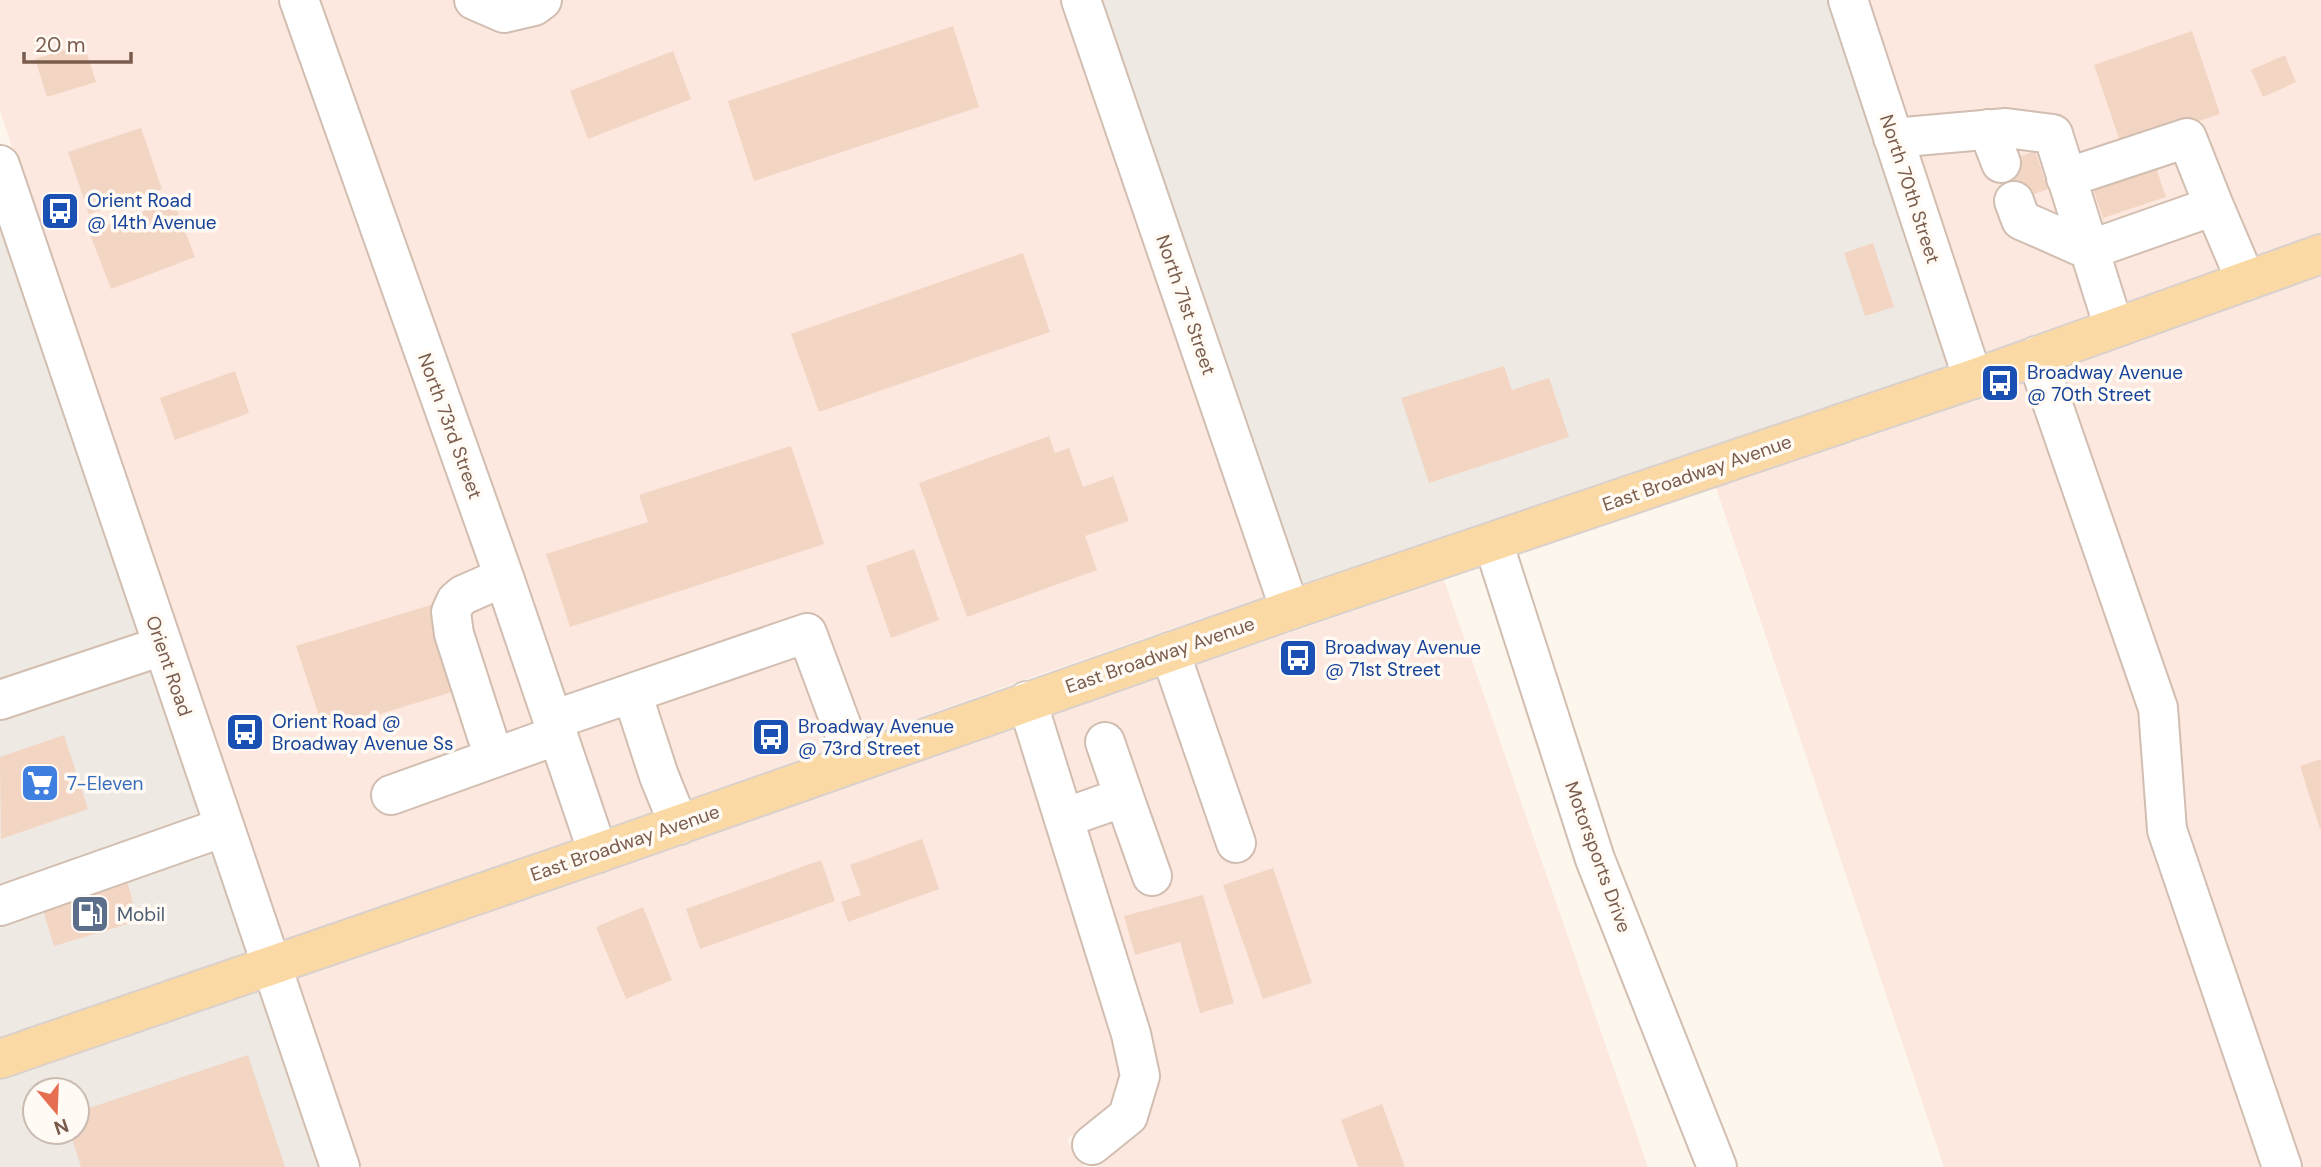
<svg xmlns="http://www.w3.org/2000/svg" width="2321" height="1167" viewBox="0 0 2321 1167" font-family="'DM Sans',sans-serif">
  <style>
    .commercial { fill: #fde8e0 }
    .industrial { fill: #efe9e4; fill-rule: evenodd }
    .building { fill: #f3d5c3 }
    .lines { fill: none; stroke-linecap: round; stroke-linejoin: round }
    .minor-casing { stroke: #d1beb0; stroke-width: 42 }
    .major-casing { stroke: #dad1cd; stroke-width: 42 }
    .minor { stroke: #fff; stroke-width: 38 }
    .major { stroke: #fbd9a5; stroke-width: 38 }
    .labels { text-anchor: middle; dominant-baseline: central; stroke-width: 7; stroke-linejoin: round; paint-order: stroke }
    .street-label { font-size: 19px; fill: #7a5c4d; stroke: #fffaf3 }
    .transit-label { font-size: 19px; fill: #164399; stroke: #fffaf3; text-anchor: start }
    .shop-label { font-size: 19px; fill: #366cbe; stroke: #fffaf3; text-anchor: start }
    .service-label { font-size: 19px; fill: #4e5e75; stroke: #fffaf3; text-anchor: start }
  </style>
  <rect width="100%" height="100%" fill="#fdf6ec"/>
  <path class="commercial" d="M0,0H280L487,583L574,840L282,940L0,111Z
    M319,0H1062L1266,596L1004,687L609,828Z
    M1867,0H2321V233L1983,353Z
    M2321,276V1167H1944L1716,488L1997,392Z
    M1444,580L1648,1167H1097L1140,1133L1146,1124L1157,1083L1050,715Z
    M1016,727L1113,1038L1120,1074L1112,1103L1067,1140L1085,1167H360L295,979Z"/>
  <path class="industrial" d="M1100,0H1828L1949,365L1301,584Z
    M0,225L247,952L0,1037Z
    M260,991L321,1167H0V1081ZM35,1090H77V1132H35Z"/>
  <path class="building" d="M953,26L979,107L754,181L728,101Z
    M2192,31L2220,114L2122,147L2094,65Z
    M84,44L96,82L47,97L35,59Z
    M673,51L691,99L588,139L570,91Z
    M2285,55L2296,82L2263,97L2251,70Z
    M141,128L162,189L89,214L68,152Z
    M2035,151L2048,189L2009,203L1996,165Z
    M2153,159L2166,197L2103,218L2090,180Z
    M173,200L195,257L111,289L89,232Z
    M1873,243L1894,307L1865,316L1844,253Z
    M1023,253L1050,332L819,412L791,334Z
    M1504,366L1512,390L1549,378L1569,437L1429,483L1401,398Z
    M235,371L249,413L175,440L160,398Z
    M1049,436L1055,453L1069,448L1083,487L1113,476L1129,521L1085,536L1097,570L967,617L919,483Z
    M791,446L824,544L570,627L546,554L648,522L639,495Z
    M914,549L939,620L891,638L866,566Z
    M434,604L462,689L324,731L296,646Z
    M64,735L88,809L1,839L0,757Z
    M2321,759V828L2320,829L2300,766Z
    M922,839L939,889L848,922L841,902L861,895L850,865Z
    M821,860L835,901L700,949L686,909Z
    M1273,868L1312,983L1263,999L1223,885Z
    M127,881L138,921L54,946L42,907Z
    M1203,895L1234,1003L1200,1013L1180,942L1135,955L1124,916Z
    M643,907L672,980L626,999L596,927Z
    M248,1055L285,1167H81L70,1132H77V1112Z
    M1382,1104L1405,1167H1358L1341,1120Z"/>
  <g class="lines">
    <defs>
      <path id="minor" d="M299,0L504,577L598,853
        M474,0L504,13L534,6L542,0
        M1081,0L1290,610
        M1848,0L1973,379
        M1988,129L2001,163
        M1893,138L2006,128L2053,134L2114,328
        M0,165L340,1167
        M2066,178L2187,138L2214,206
        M2014,201L2021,220L2089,250L2214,206L2246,281
        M2036,356L2158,708L2167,830L2282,1167
        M1493,542L1595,859L1717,1167
        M1170,652L1236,843
        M632,693L659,776L679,825
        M0,700L162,646
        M1027,701L1131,1034L1140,1076L1128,1116L1092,1145
        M553,720L807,633L855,762
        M1105,742L1124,797
        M494,758L454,634L451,612L456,601L463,595L504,577
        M391,795L558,735
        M1064,818L1124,797L1152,876
        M0,906L224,827"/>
      <path id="major" d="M0,1059L598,853L1290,610L1973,379L2321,254"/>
    </defs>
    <use href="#minor" class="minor-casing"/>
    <use href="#major" class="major-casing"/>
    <use href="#minor" class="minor"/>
    <use href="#major" class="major"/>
  </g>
  <defs>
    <symbol id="bus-square" viewBox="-11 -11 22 22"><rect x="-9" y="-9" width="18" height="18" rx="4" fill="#1a4fb4" stroke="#fffaf3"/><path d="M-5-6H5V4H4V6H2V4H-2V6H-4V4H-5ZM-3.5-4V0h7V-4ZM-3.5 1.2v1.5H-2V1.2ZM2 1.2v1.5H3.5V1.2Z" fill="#fff"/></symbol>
    <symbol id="supermarket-square" viewBox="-11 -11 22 22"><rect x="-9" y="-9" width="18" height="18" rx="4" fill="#3f7fe0" stroke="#fffaf3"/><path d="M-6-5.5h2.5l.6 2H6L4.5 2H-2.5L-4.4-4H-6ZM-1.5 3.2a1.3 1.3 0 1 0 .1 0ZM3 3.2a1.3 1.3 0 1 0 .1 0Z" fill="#fff"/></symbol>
    <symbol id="fuel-square" viewBox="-11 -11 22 22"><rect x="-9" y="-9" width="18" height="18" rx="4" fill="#5c6f8a" stroke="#fffaf3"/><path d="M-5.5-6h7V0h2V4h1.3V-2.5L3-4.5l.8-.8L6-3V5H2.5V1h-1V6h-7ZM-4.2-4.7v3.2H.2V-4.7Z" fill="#fff"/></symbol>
  </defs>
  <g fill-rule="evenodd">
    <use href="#bus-square" x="38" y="189" width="44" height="44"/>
    <use href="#bus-square" x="1978" y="361" width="44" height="44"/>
    <use href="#bus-square" x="1276" y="636" width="44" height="44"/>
    <use href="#bus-square" x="223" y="710" width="44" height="44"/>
    <use href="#bus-square" x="749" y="715" width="44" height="44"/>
    <use href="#supermarket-square" x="18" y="761" width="44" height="44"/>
    <use href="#fuel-square" x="68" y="892" width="44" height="44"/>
  </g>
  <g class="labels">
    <g class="street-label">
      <text transform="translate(1910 189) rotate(72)">North 70th Street</text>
      <text transform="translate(1186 305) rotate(71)">North 71st Street</text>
      <text transform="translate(450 426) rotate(70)">North 73rd Street</text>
      <text transform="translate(1697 473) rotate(-19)">East Broadway Avenue</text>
      <text transform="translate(1160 655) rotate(-19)">East Broadway Avenue</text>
      <text transform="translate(169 666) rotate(71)">Orient Road</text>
      <text transform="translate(625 843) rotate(-19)">East Broadway Avenue</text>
      <text transform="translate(1598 857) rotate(70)">Motorsports Drive</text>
    </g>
    <g class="transit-label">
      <text x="87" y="200">Orient Road<tspan x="87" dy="22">@ 14th Avenue</tspan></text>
      <text x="2027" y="372">Broadway Avenue<tspan x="2027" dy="22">@ 70th Street</tspan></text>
      <text x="1325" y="647">Broadway Avenue<tspan x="1325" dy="22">@ 71st Street</tspan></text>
      <text x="272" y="721">Orient Road @<tspan x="272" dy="22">Broadway Avenue Ss</tspan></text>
      <text x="798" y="726">Broadway Avenue<tspan x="798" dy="22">@ 73rd Street</tspan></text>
    </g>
    <g class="shop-label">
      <text x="67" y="783">7-Eleven</text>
    </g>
    <g class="service-label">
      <text x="117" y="914">Mobil</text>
    </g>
  </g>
  <g transform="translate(56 1111) rotate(161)"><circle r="33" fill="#fffaf3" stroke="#cabbb1" stroke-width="2"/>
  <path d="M0-5L12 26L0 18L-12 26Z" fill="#e76f51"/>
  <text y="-10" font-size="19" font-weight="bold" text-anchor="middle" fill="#7a5c4d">N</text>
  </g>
  <path d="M24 52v10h107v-10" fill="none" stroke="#7a5c4d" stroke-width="3.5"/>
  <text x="35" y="52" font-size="21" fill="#7a5c4d" stroke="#fffaf3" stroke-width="5" paint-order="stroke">20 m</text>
</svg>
